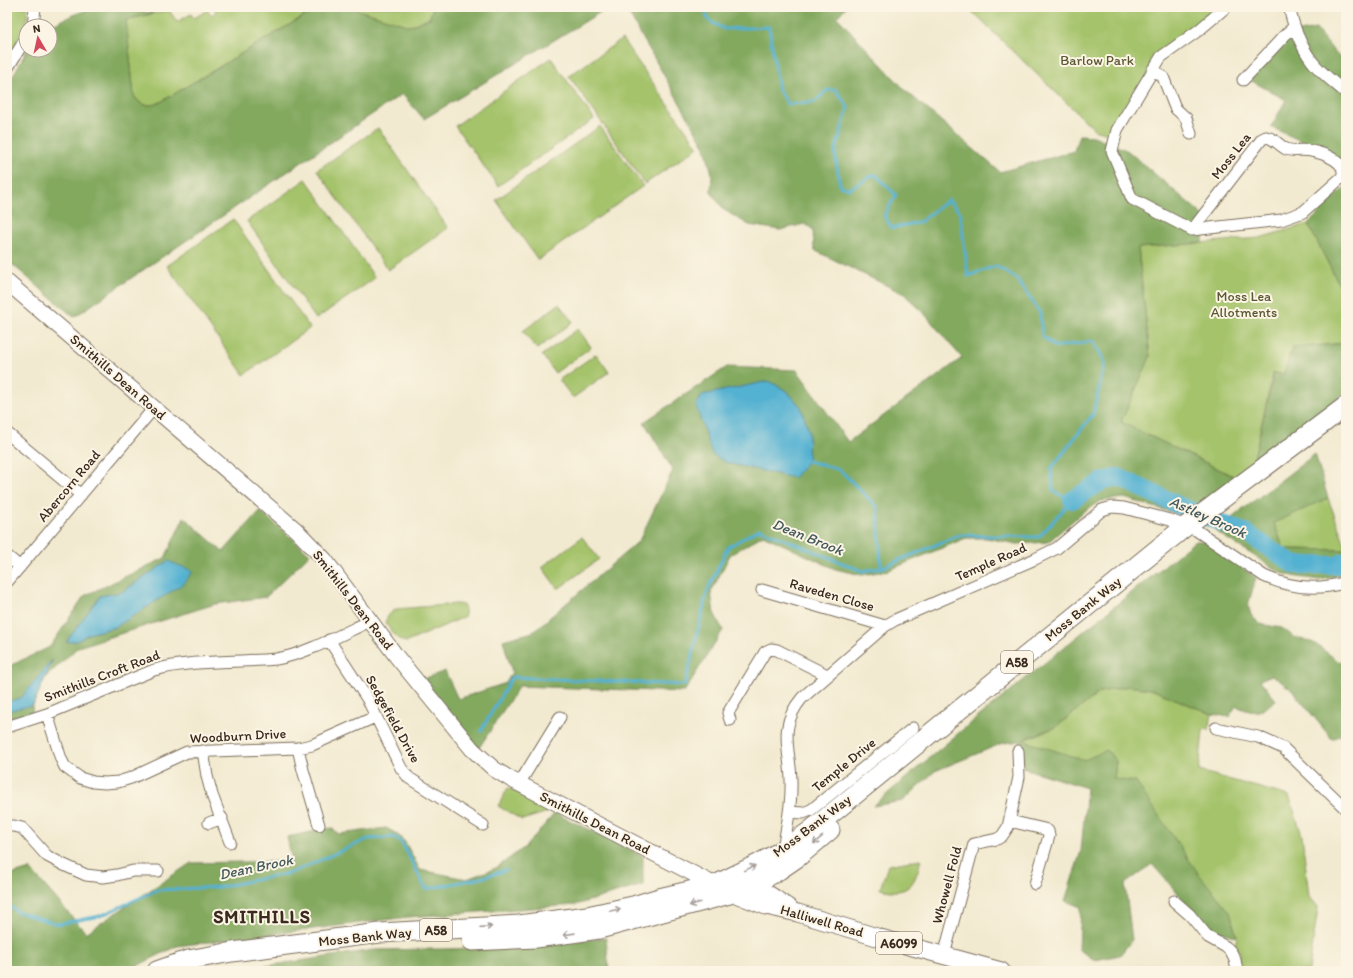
<svg xmlns="http://www.w3.org/2000/svg" width="1353" height="978" viewBox="0 0 1353 978" font-family="Itim,sans-serif">
  <style>
    .green { fill: #a4c36b; stroke: #707644 }
    .forest { fill: #83a95f; stroke: #5f6a3e; fill-rule: evenodd }
    .water { fill: #52b1d1; stroke: #466e78 }
    .lines { fill: none; stroke-linecap: round; stroke-linejoin: round }
    .stream { stroke: #52b1d1; stroke-width: 3 }
    .river { stroke: #52b1d1; stroke-width: 18 }
    .street-casing { stroke: #7b6d5c; stroke-width: 13 }
    .secondary-casing { stroke: #7b6d5c; stroke-width: 17 }
    .primary-casing { stroke: #7b6d5c; stroke-width: 19 }
    .highway-casing { stroke: #7b6d5c; stroke-width: 21 }
    .street { stroke: #fff; stroke-width: 11 }
    .secondary { stroke: #fff; stroke-width: 15 }
    .primary { stroke: #fff; stroke-width: 17 }
    .highway { stroke: #fff; stroke-width: 19 }
    .oneway { stroke: #a79f9a }
    .labels { text-anchor: middle; dominant-baseline: central; stroke-width: 4; stroke-linejoin: round; paint-order: stroke }
    .shield { fill: #fcf5e5; stroke: #75675a; stroke-width: 1 }
    .shield-label { font-size: 13px; font-weight: bold; fill: #3b2a1e }
    .park-label { font-size: 14px; fill: #5a5835; stroke: #fcf5e5 }
    .street-label { font-size: 14px; fill: #3b2a1e; stroke: #fcf5e5 }
    .water-label { font-size: 15px; font-style: italic; fill: #43595d; stroke: #fcf5e5 }
    .district-label { font-size: 18px; font-weight: bold; letter-spacing: 1px; fill: #3b2a1e; stroke: #fcf5e5 }
  </style>
  <rect width="100%" height="100%" fill="#fcf5e5"/>
  <filter id="ink" filterUnits="userSpaceOnUse"><feTurbulence type="fractalNoise" baseFrequency=".025" numOctaves="2"/><feDisplacementMap in="SourceGraphic" scale="8" xChannelSelector="R" yChannelSelector="G"/><feConvolveMatrix kernelMatrix="1 2 1 2 8 2 1 2 1" color-interpolation-filters="sRGB"/></filter>
  <filter id="wash" filterUnits="userSpaceOnUse"><feTurbulence type="fractalNoise" baseFrequency=".012" numOctaves="4" result="noise"/><feDisplacementMap in="SourceGraphic" scale="16" xChannelSelector="R" yChannelSelector="G"/><feGaussianBlur stdDeviation="0.9" result="paint"/><feColorMatrix in="noise" values="0 0 0 0 0 0 0 0 0 0 0 0 0 0 0 0 0 1.4 0 .05"/><feComposite in="paint" operator="in"/></filter>
  <g filter="url(#wash)">
    <rect width="100%" height="100%" fill="#f2ead0"/>
    <path class="green" d="M7,7H28L26,29L7,57Z
      M213,7H319L159,103C147,107 141,106 134,96L126,20L169,10L177,22L191,14L194,18L208,10L211,15L216,12Z
      M348,7H433L430,17L410,26Z
      M967,7H1219L1161,57L1112,134L1096,131Z
      M622,39L698,147L645,184L569,76Z
      M551,58L594,119L498,186L455,126Z
      M600,126L643,186L538,260L496,200Z
      M378,128L448,228L388,270L317,170Z
      M306,179L375,278L316,319L247,221Z
      M233,219L310,328L244,375L167,266Z
      M1308,224L1346,298V343L1292,348L1284,374L1273,373L1253,462L1235,477L1121,422L1150,357L1138,248L1259,238Z
      M559,304L573,322L537,349L523,331Z
      M578,329L591,347L555,373L542,355Z
      M596,354L609,372L573,398L559,380Z
      M1328,498L1346,547V550L1283,549L1273,523Z
      M582,537L599,559L558,589L542,567Z
      M457,604L463,605C465,609 466,613 464,617L407,642C398,642 391,630 385,623C387,616 390,613 396,609Z
      M1128,686L1151,689L1212,714L1209,729L1203,730L1199,771L1289,796L1302,835L1309,896L1318,907L1309,971H1245L1239,970L1240,952L1234,947L1237,937L1220,900L1114,779L1116,761L1084,760L1022,741L1056,727L1100,692Z
      M508,788L551,809L548,812L522,820L498,806Z
      M921,859C915,885 909,896 880,889L888,865Z"/>
    <path class="forest" d="M319,7H348L410,26L430,18L433,7H609L424,119L402,94L74,317L7,260V87L27,50H50V27L51,26C66,18 81,10 98,8C116,6 136,11 154,13L126,20L134,96C141,106 147,107 159,103Z
      M625,7H846L837,17L905,90L1000,172L1074,151L1079,135L1094,136L1128,151L1205,217L1203,243L1138,248L1150,357L1121,422L1235,477L1184,516L1124,498L1100,501L1083,512L1048,542L1017,544L987,538H966L889,570L862,575L835,569L763,535L730,555L711,592L714,613L723,630L684,692L519,686L479,748L421,680L445,671L458,699L506,683L512,672L503,640L533,632L639,541L673,470L644,422L727,367L797,370L848,442L962,358L923,312L904,294L814,250L813,229L804,224L780,230L749,225L724,210L711,192L712,174L705,147Z
      M1316,29L1336,54L1346,61V162L1271,127L1286,100L1250,80L1288,34Z
      M1346,186V298L1308,224Z
      M1346,343V392L1253,462L1274,373L1284,374L1292,348Z
      M1315,454L1328,498L1274,523L1284,549L1346,550V574L1320,580L1298,577L1281,573L1215,531Z
      M260,511L310,554L266,597L215,604L78,647L45,678L33,705L32,712L7,718V667L50,647L84,596L165,558L184,517L223,552ZM168,561L116,627L88,634L100,596L122,592Z
      M1195,541H1206L1256,578L1248,605L1251,615L1260,624L1282,628L1294,637L1314,643L1338,661L1346,664V733L1332,739L1291,689L1272,675L1260,680L1276,700C1259,713 1256,715 1236,706L1229,717L1212,714L1151,689L1128,686L1100,692L1056,727L1022,740L1084,760L1107,750L1116,761L1114,779L1136,782L1198,873L1230,912L1237,937L1208,928L1152,864L1125,884L1132,940L1120,955L1095,960L1079,950L1081,907L1065,901L1081,851L1087,788L1023,768L1021,741L1003,743L935,771L903,801L873,806L961,731Z
      M555,813L643,856V885L575,905L408,917L177,946L127,971H7V876L30,869L86,933L191,863L292,861L287,837L331,828L339,834L386,828L397,834L405,842L420,870L467,879L496,868L525,847Z
      M606,938L609,971H232L373,950L508,948Z"/>
    <path class="water" d="M769,381L787,391L801,407L809,432L808,461L794,478L727,463L712,454L696,406L702,395Z
      M168,561L193,571L183,584L116,627L88,634L77,641L66,642L100,596L122,592Z
      M53,659L33,705L7,711V702L21,698Z"/>
    <g class="lines">
      <path class="stream" d="M808,461L840,470L878,508L881,568
        M481,731L512,677L685,685L707,592L728,547L759,529L862,571L881,568L959,535L1039,537L1072,500L1062,496L1053,490L1051,469L1093,414L1105,362L1093,341L1055,347L1042,336L1040,313L1017,279L996,266L968,276L960,212L948,200L920,222L892,228L884,216L896,195L876,175L871,176L849,189L840,186L835,153L848,107L836,90H827L815,102L788,104L779,91L769,27L724,29L708,20L704,7
        M7,904L18,912L58,924L100,916L157,890L219,887L291,873L368,839L394,837L402,843L426,889L481,878L506,870"/>
      <path class="river" d="M1072,500L1101,482L1118,477L1182,507L1246,533L1295,565H1337L1346,561"/>
    </g>
  </g>
  <g filter="url(#ink)">
    <g class="lines">
      <defs>
        <path id="street" d="M1289,7C1294,29 1301,49 1316,66C1325,76 1336,84 1346,93
          M33,26L35,7
          M7,69L26,38
          M1153,69L1163,77L1174,105L1176,109L1186,118L1191,134
          M1243,80L1286,34L1294,27
          M1192,230L1262,139L1266,137C1275,138 1278,145 1286,149C1294,152 1303,149 1311,151C1323,153 1349,162 1342,177L1303,212L1281,220L1192,230L1132,199L1112,151L1117,130L1161,57L1199,30L1226,7
          M7,433L81,495
          M7,556L20,567
          M7,582L154,408
          M762,590L885,626
          M329,640L368,700L401,768L409,778L483,825
          M47,714L61,759L65,767L80,778L93,782L105,783L118,782L131,778L187,752L298,748L312,745L375,717
          M730,720L728,713L765,652L771,649L777,650L827,675
          M7,727L47,714L154,670C195,659 236,663 276,659C304,655 344,633 370,621
          M1216,728L1258,737L1283,748L1346,809
          M298,748L303,770L319,825
          M203,751L207,776L212,795L230,842
          M519,784L560,717
          M789,812L803,813L811,810L913,728
          M1010,821L1044,829L1048,831L1049,836L1035,884
          M209,823L222,818
          M7,826H14L22,828L47,856L64,865L86,875L103,877L117,875L133,871H158
          M783,850C786,830 791,809 791,789C793,754 775,730 802,698L885,626L895,620L1035,559L1057,548L1102,510L1112,507L1124,508L1170,520L1196,530L1264,576C1290,588 1318,591 1346,582
          M1174,901L1190,915L1208,937L1226,947L1231,952L1235,960L1237,971
          M944,955L974,844L997,839L1002,836L1008,827L1019,777L1018,751"/>
        <path id="secondary" d="M7,282L296,530L325,560L397,657L472,749L494,769L512,780L715,885"/>
        <path id="primary" d="M740,885C762,886 771,897 789,908
          M723,889L766,906L798,913L880,938L1001,971"/>
        <path id="highway" d="M472,941L536,938L599,929L733,893L767,877L779,870L798,857L830,830
          M157,971L188,960L232,952L380,933L519,925L587,916L633,906L659,898L715,885L758,864L783,850L810,831L1186,526L1346,406"/>
      </defs>
      <use href="#street" class="street-casing"/>
      <use href="#secondary" class="secondary-casing"/>
      <use href="#primary" class="primary-casing"/>
      <use href="#highway" class="highway-casing"/>
      <use href="#street" class="street"/>
      <use href="#secondary" class="secondary"/>
      <use href="#primary" class="primary"/>
      <use href="#highway" class="highway"/>
    </g>
    <defs><path id="oneway-shaft" d="M-6 0H5M1.5-3L5.5 0L1.5 3" fill="none" stroke-width="1.6" stroke-linecap="round" stroke-linejoin="round"/></defs>
    <g class="oneway">
      <use href="#oneway-shaft" transform="translate(818 840) rotate(140)"/>
      <use href="#oneway-shaft" transform="translate(750 868) rotate(-26)"/>
      <use href="#oneway-shaft" transform="translate(695 904) rotate(164)"/>
      <use href="#oneway-shaft" transform="translate(615 910) rotate(-12)"/>
      <use href="#oneway-shaft" transform="translate(486 927) rotate(-4)"/>
      <use href="#oneway-shaft" transform="translate(569 934) rotate(172)"/>
    </g>
  </g>
  <g class="labels">
    <g class="shield">
      <rect x="1001" y="651" width="32" height="22" rx="3"/>
      <rect x="420" y="919" width="32" height="22" rx="3"/>
      <rect x="876" y="932" width="46" height="22" rx="3"/>
    </g>
    <g class="shield-label">
      <text x="1017" y="662">A58</text>
      <text x="436" y="930">A58</text>
      <text x="899" y="943">A6099</text>
    </g>
    <g class="park-label">
      <text x="1097" y="60">Barlow Park</text>
      <text x="1244" y="296">Moss Lea<tspan x="1244" dy="16">Allotments</tspan></text>
    </g>
    <g class="street-label">
      <text transform="translate(1231 156) rotate(-52)">Moss Lea</text>
      <text transform="translate(118 377) rotate(41)">Smithills Dean Road</text>
      <text transform="translate(69 486) rotate(-50)">Abercorn Road</text>
      <text transform="translate(991 562) rotate(-24)">Temple Road</text>
      <text transform="translate(832 595) rotate(16)">Raveden Close</text>
      <text transform="translate(353 600) rotate(52)">Smithills Dean Road</text>
      <text transform="translate(1083 609) rotate(-39)">Moss Bank Way</text>
      <text transform="translate(102 676) rotate(-21)">Smithills Croft Road</text>
      <text transform="translate(393 719) rotate(61)">Sedgefield Drive</text>
      <text transform="translate(238 736) rotate(-3)">Woodburn Drive</text>
      <text transform="translate(844 765) rotate(-39)">Temple Drive</text>
      <text transform="translate(595 823) rotate(27)">Smithills Dean Road</text>
      <text transform="translate(812 826) rotate(-37)">Moss Bank Way</text>
      <text transform="translate(947 885) rotate(-75)">Whowell Fold</text>
      <text transform="translate(822 921) rotate(16)">Halliwell Road</text>
      <text transform="translate(365 937) rotate(-6)">Moss Bank Way</text>
    </g>
    <g class="water-label">
      <text transform="translate(1208 517) rotate(24)">Astley Brook</text>
      <text transform="translate(808 537) rotate(22)">Dean Brook</text>
      <text transform="translate(256 867) rotate(-12)">Dean Brook</text>
    </g>
    <g class="district-label">
      <text x="262" y="917">SMITHILLS</text>
    </g>
  </g>
  <rect width="1353" height="978" fill="none" stroke="#fcf5e5" stroke-width="24"/>
  <g transform="translate(38 38) rotate(351)"><circle r="19" fill="#fcf5e5" stroke="#afa495"/>
  <path d="M0-3L7 15L0 10L-7 15Z" fill="#d1495b"/>
  <text y="-6" font-size="11" font-weight="bold" text-anchor="middle" fill="#3b2a1e">N</text>
  </g>
</svg>
